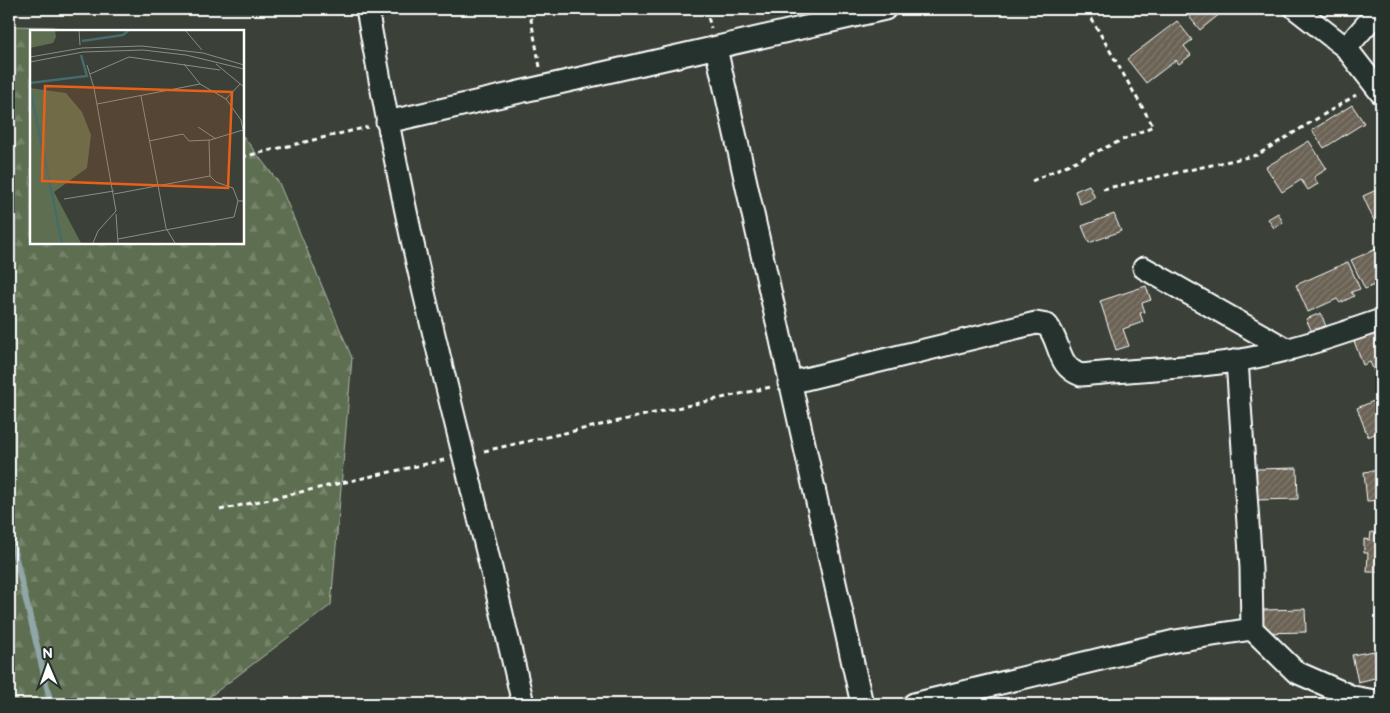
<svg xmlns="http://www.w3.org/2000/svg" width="1390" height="713" viewBox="0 0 1390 713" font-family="'Balsamiq Sans',sans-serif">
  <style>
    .forest { fill: url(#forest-firs); stroke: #aeb6a8 }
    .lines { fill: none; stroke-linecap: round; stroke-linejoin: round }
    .stream { stroke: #91a6a7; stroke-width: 6 }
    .building { fill: url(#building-hatch); stroke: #fff }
    .minor-casing { stroke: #fff; stroke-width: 25 }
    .path { stroke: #fff; stroke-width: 3; stroke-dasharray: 5 4; stroke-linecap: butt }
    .minor { stroke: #26332d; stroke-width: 21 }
    .inset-river { fill: none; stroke: #476b6c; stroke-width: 2.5 }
    .inset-road { fill: none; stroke: #898d88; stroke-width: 1 }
    .view { fill: #e96118; fill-opacity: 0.15; stroke: #e96118; stroke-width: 2.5 }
    .inset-edge { fill: none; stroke: #fff; stroke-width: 2.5 }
  </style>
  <defs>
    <pattern id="forest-firs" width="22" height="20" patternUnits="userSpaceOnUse" patternTransform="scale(1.25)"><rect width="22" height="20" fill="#5d6e51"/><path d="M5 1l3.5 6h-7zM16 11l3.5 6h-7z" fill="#75846b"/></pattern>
    <pattern id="building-hatch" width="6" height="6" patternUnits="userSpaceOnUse" patternTransform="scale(1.25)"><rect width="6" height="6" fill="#6b6255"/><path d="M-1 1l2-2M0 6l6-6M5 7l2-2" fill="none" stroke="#817a6e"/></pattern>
  </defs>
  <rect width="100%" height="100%" fill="#3b4139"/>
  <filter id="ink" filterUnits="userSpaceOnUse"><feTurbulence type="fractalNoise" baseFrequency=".02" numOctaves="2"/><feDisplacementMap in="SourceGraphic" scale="10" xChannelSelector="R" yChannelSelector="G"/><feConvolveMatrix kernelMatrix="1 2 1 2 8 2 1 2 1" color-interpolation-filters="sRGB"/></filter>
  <g filter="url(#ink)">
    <path class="forest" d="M9,26L52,27L74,31H31V242H242L243,136L279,183L352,358L331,605L200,704H9Z"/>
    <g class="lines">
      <path class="stream" d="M9,530L51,704"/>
    </g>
    <path class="building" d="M1194,9H1226L1200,30L1187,14Z
      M1177,21L1192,40L1184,46L1191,55L1179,64L1176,60L1146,83L1127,59Z
      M1352,105L1364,123L1324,148L1312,130Z
      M1309,141L1327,169L1314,177L1318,184L1308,190L1301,180L1282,192L1266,167Z
      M1089,185L1095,198L1080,204L1075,191Z
      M1381,188V222L1376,225L1363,196Z
      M1278,213L1283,223L1274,228L1268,219Z
      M1114,214L1121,231L1089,243L1082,226Z
      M1381,247V282L1365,289L1351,260Z
      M1348,262L1360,289L1351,292L1354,296L1340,303L1337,299L1308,312L1296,285Z
      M1146,286L1151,300L1142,303L1145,312L1140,313L1143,322L1123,329L1129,346L1116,350L1100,301Z
      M1321,313L1326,327L1312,332L1306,319Z
      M1381,331V370L1375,373L1370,362L1363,365L1354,341Z
      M1381,398V431L1368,437L1357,408Z
      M1297,468L1298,499L1255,500V469Z
      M1381,470V500L1367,501L1364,472Z
      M1371,532L1381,533V572H1367L1368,553H1364V539L1370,540Z
      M1305,609L1306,632L1263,633L1262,610Z
      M1374,651L1379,677L1358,682L1352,655Z"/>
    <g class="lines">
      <defs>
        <path id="minor" d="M367,9C384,104 402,199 424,293C457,431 492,567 523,704
          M1296,9L1346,48L1381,93
          M716,48L862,704
          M1346,48L1380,9
          M387,122L885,9
          M1144,268L1288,350
          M1237,360L1251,568L1252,629
          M789,383L1036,323L1047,325C1062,344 1056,366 1081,375C1134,369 1188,369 1241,360C1290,351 1335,336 1381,320
          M914,704L1175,641L1252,629L1296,672L1353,697L1381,702"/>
      </defs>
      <use href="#minor" class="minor-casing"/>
      <path class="path" d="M529,9L540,67
        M706,9L711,28
        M242,157L368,127
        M1032,181L1153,126L1086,9
        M1103,189L1257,155L1356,95
        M484,451L771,387
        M220,510L444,460"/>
      <use href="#minor" class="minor"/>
    </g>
  </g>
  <g transform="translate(30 30)">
    <rect width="214" height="214" fill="#3b4139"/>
    <path d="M0,0H25L26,7L23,13L0,18ZM0,58L36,63L52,82L61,105L57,138L24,162L51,213H0Z" fill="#5d6e51"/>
    <path class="inset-river" d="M52,11L93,5L99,0M0,53L57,46L51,25M0,58L32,213"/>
    <path class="inset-road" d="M49,0L50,15M155,0L172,20M0,27L52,18L112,16L173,23L214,35M0,32L53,22L113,20L156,25L214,39M154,34L170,54L196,69L211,90L214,105M186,34L214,57M57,35L64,58L86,181L68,201L63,213M60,44L99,27L190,40M111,66L136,198L145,213M196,69L210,54M67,74L170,54M168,97L186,109M179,110L180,146M119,111L153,104L159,111L180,110L213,100M84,164L180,146L186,152L203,158L208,171H214M34,169L84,161M86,184L88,213M88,209L204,187L208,171"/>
    <path class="view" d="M15,56L202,62L198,158L12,151Z"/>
    <rect width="214" height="214" class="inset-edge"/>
  </g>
  <rect width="1390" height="713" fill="none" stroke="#26332d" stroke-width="30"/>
  <rect x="15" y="15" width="1360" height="683" fill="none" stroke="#fff" stroke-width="2" filter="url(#ink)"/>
  <g transform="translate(48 666) rotate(358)" stroke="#26332d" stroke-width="4" paint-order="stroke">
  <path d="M0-4L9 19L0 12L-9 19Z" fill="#ffffff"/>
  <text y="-8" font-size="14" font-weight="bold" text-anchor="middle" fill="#ffffff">N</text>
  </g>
</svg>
